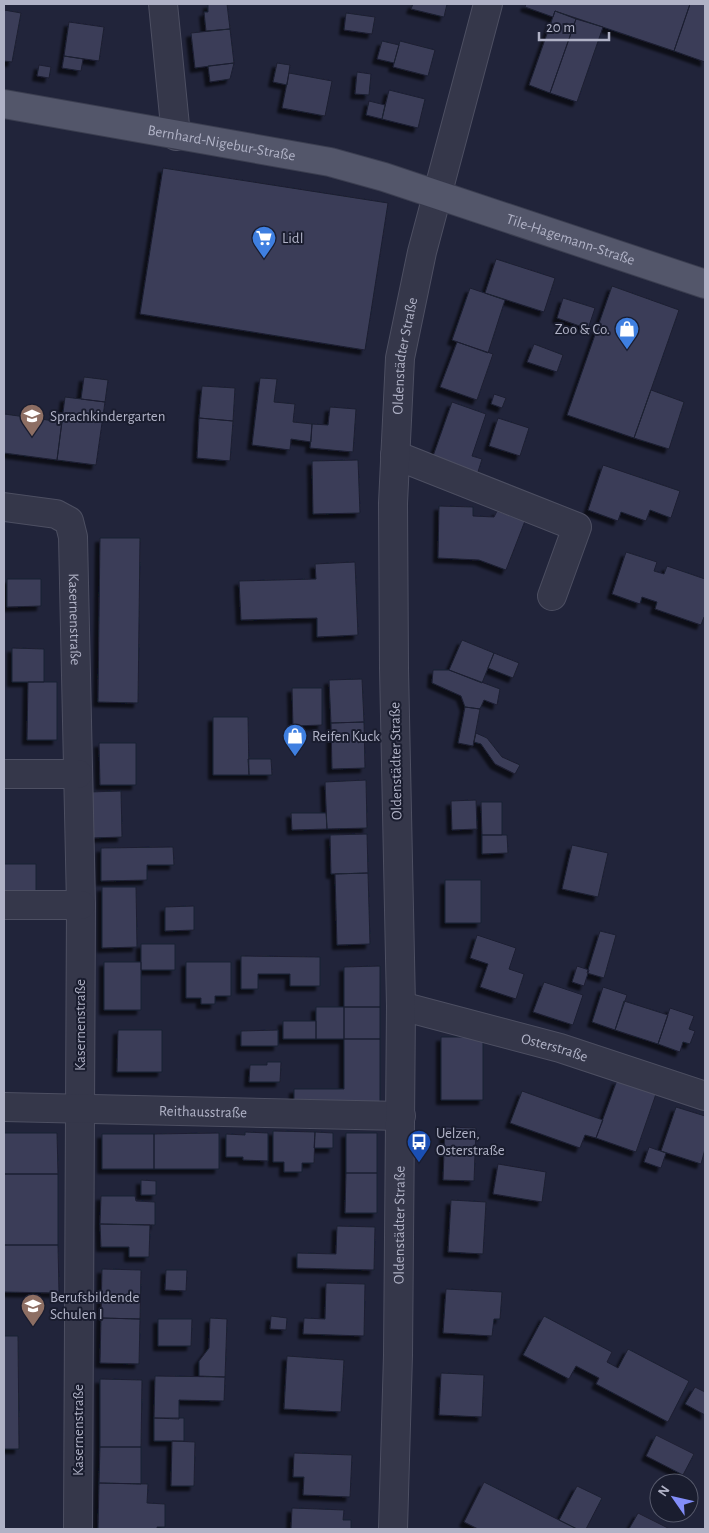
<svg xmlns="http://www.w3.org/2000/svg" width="709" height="1533" viewBox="0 0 709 1533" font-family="'Alegreya Sans',sans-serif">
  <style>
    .building { fill: #3b3e58; stroke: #1c1f31; filter: url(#shadow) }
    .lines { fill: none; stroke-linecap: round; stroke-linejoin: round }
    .minor-casing { stroke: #4d4f62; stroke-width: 30 }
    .major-casing { stroke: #3b3e50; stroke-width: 30 }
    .minor { stroke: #35374a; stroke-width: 28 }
    .major { stroke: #53566a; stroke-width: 28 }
    .labels { text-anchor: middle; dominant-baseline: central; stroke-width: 4; stroke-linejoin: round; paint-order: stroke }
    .street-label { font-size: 15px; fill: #b0b2c6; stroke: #1a1d2f }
    .poi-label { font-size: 15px; fill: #b0b2c6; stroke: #1a1d2f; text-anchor: start }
  </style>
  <defs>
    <filter id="shadow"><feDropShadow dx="-4.5" dy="4.5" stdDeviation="1" flood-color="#0009"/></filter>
  </defs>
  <rect width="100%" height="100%" fill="#21243a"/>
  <path class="building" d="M208,4H227L230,29L206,31L204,12H208Z
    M413,4H447L444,17L411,9Z
    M526,4H690L674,51L555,11L553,17L525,7Z
    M690,4H705V62L674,51Z
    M4,10L21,13L12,62L4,61Z
    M555,11L576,19L550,93L529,85Z
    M346,13L375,17L372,34L344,30Z
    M576,19L603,27L577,102L550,93Z
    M69,22L104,27L99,61L64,56Z
    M230,29L234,63L195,68L191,33Z
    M382,41L399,45L394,63L377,59Z
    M400,41L435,50L428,76L393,67Z
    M64,56L83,59L81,71L62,68Z
    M234,63L230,79L210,82L208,66Z
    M277,63L290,65L287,85L273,82Z
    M39,65L51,67L49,78L37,76Z
    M357,72L371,74L369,95L355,94Z
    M289,73L332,81L325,116L282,108Z
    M389,90L425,99L418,128L382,119Z
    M369,101L385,105L382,119L366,115Z
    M163,168L388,203L365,350L140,314Z
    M496,259L555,278L544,312L485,293Z
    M612,286L679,310L634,438L567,415Z
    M470,288L505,300L488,353L452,340Z
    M563,298L595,308L588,329L557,318Z
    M457,342L493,354L477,400L440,387Z
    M534,344L563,355L557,372L527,362Z
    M84,377L108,380L105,402L81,399Z
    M260,378L277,379L274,402L295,404L293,422L312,424L311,442L291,439L290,450L252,445Z
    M202,386L235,388L233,421L199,418Z
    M651,390L684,402L669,449L634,438Z
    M494,394L506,398L502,408L491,404Z
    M65,397L105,402L96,465L57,460Z
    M452,402L486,414L472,456L482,459L477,475L432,459Z
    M330,407L356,409L353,452L310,448L312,424L328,425Z
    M4,414L62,422L57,460L4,453Z
    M199,418L233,421L230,461L197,458Z
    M498,418L529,428L520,456L489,446Z
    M358,460L360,513L313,514L312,461Z
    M603,465L680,491L671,518L650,510L646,521L621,512L618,521L588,510Z
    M439,506L473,507V516L494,517L497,511L525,521L506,570L479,560L438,558Z
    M100,538H140L138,703L98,702Z
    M626,552L657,562L654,571L664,574L667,566L705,579V618L704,617L701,625L655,609L657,602L642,597L640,604L612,594Z
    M355,562L358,635L317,637V618L241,620L239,581L316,579L315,564Z
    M7,579H41V606L7,607Z
    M462,640L494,653L482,683L449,670Z
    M12,648L44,649V682H12Z
    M494,653L519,663L513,678L488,668Z
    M433,670H449L500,689L497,705L484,700L480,709L465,707L461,696L432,683Z
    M362,679L364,722L331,723L329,680Z
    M28,682H57V740H27Z
    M292,688H322V725L293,726Z
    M465,707L480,709L473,746L458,743Z
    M213,717H248L249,775H213Z
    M364,722L365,768L332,769L331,723Z
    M476,733L487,738L502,757L520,765L515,774L495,764L481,744L474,742Z
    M99,743H136V785H100Z
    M248,759H271L272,775H249Z
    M366,780L367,828L327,829L325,782Z
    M121,791L122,837L90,838L89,792Z
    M476,800L477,829L452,830L451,801Z
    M481,802H502V835H482Z
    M291,813H326L327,829L292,830Z
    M367,834L368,873L331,874L330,835Z
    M482,835H507L508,853L482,854Z
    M572,845L608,853L598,897L562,889Z
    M173,847L174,865H147V880L101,881V848Z
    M4,864H36V895H4Z
    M368,873L370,944L337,945L335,874Z
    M445,880H481V923H445Z
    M102,887H136L137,947L102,948Z
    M194,906V930L165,931V907Z
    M600,931L616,935L604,978L587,973Z
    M477,935L516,948L509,969L524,974L516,999L480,987L488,964L470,958Z
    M141,944H175V970H141Z
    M241,956L320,957V986H290V974H258V989H241Z
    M104,962H141V1010H104Z
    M186,962H231V996H215V1004H201V998H186Z
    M380,966V1007H344V967Z
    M577,966L589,970L584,986L572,982Z
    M544,982L583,995L573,1025L533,1012Z
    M603,987L627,995L615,1030L592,1022Z
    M624,1001L668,1015L658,1044L615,1030Z
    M316,1007H344V1039H316Z
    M344,1007H380V1039H344Z
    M670,1008L694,1016L689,1029L695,1031L690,1044L683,1042L680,1052L658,1044Z
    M283,1021H316V1039H283Z
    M118,1030H162V1072H117Z
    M278,1030V1046H241V1031Z
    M441,1037H483V1100H441Z
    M344,1039H380V1103H294V1089H344Z
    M267,1062H281L280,1082H249L250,1065H267Z
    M617,1080L656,1094L636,1152L596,1138Z
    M522,1091L603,1120L596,1138L585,1135L580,1148L510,1123Z
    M676,1107L705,1116V1149L701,1164L661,1151Z
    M445,1127L476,1128L474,1181L443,1180Z
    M273,1131L315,1132L314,1163H302V1172H284V1162H273Z
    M245,1132L268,1133V1161L243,1160V1157H226V1134L245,1135Z
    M315,1132L333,1133V1148H314Z
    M4,1133H57L58,1174H4Z
    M219,1133V1169H154V1134Z
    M346,1133H377V1173H346Z
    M102,1134H154V1169H102Z
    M649,1147L666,1153L661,1168L644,1162Z
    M498,1164L546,1172L542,1202L493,1194Z
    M346,1173H377V1213H345Z
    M4,1174H58V1245H4Z
    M141,1180L156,1181V1195H141Z
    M101,1196H135L136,1201L155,1202V1225L100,1224Z
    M451,1200L486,1202L483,1254L448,1252Z
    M100,1224L150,1225L149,1257H129V1247H101Z
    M337,1226L375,1227L374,1270L297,1268V1253L336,1254Z
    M4,1245H58L59,1293L4,1292Z
    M102,1269L141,1270L140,1319L101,1318Z
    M166,1270H187L186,1291L165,1290Z
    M326,1283L365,1284L364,1336L303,1334L304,1318L325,1319Z
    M446,1289L502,1292L500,1319H494L492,1336L443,1333Z
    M271,1316L287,1318L286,1330L270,1329Z
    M544,1316L612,1352L607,1362L618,1368L628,1349L689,1381L668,1422L596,1384L599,1378L576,1366L569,1379L523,1355Z
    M101,1318L140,1319L139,1364L100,1363Z
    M210,1318L227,1319L225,1377L199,1376V1361L209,1348Z
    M158,1319H192L191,1346H158Z
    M4,1336H18L19,1449H4Z
    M287,1356L344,1360L341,1412L284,1409Z
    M441,1373L484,1375L482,1417L439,1415Z
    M155,1376L225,1377L224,1401L179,1400V1419L154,1418Z
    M100,1379L142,1380L141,1447H100Z
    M695,1387L705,1392V1415L685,1404Z
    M154,1418H184V1441H154Z
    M656,1435L694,1454L683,1475L646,1456Z
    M172,1441L195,1442L194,1486H171Z
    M100,1447H141V1484L99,1483Z
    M294,1453L352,1455L350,1497L303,1495L304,1477H293Z
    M484,1482L559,1520L577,1529H478L464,1522Z
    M99,1483L148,1484L147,1503L165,1504V1527H157V1529H98Z
    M577,1486L602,1498L586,1529H577L559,1520Z
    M292,1508L344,1510L343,1520H351V1529H291Z
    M638,1513L670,1529H629Z"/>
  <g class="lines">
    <defs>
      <g id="minor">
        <path d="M163,4L176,136"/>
        <path d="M395,455L577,527L552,596"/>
        <path id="s1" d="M4,507L56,514L69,521L73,537L81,905L78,1529"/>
        <path d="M4,774H78"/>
        <path d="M4,905H81"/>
        <path id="s2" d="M401,1006L560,1048L705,1096"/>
        <path id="s3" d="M4,1107L401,1116"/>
        <path id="s4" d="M393,1529L398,1355L401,1006L394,668L393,503L400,358L422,252L488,4"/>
      </g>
      <g id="major">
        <path id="s5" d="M4,104L330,162L384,177L705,284"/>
      </g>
    </defs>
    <use href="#minor" class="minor-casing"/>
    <use href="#major" class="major-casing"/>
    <use href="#minor" class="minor"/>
    <use href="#major" class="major"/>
  </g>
  <defs>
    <symbol id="supermarket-pin" viewBox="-11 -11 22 30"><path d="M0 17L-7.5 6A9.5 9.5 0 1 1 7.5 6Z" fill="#3f7fe0" stroke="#1a1d2f"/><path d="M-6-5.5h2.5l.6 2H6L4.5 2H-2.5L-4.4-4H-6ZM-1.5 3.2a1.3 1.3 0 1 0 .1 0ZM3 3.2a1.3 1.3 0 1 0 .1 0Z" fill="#fff"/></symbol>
    <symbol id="shop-pin" viewBox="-11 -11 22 30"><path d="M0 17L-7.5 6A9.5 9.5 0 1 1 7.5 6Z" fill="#3f7fe0" stroke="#1a1d2f"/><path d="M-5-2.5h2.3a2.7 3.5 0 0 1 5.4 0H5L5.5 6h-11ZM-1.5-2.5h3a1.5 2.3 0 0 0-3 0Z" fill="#fff"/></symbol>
    <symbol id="school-pin" viewBox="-11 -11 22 30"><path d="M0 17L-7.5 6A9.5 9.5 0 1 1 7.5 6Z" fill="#8d6e63" stroke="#1a1d2f"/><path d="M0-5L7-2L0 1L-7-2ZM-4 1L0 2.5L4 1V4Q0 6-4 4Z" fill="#fff"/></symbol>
    <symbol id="bus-pin" viewBox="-11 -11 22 30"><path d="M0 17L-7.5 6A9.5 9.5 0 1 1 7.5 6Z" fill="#1a4fb4" stroke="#1a1d2f"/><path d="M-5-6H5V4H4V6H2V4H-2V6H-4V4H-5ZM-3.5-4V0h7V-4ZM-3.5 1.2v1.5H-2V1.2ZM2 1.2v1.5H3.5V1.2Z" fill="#fff"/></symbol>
  </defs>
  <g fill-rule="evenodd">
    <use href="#supermarket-pin" x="250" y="224" width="28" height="38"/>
    <use href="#shop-pin" x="613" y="315" width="28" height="38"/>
    <use href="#school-pin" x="18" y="402" width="28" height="38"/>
    <use href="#shop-pin" x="281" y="722" width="28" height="38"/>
    <use href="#bus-pin" x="405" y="1128" width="28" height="38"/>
    <use href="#school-pin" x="19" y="1292" width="28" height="38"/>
  </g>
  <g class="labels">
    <g class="street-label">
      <text stroke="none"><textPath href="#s5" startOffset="221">Bernhard-Nigebur-Straße</textPath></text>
      <text stroke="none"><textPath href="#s5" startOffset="584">Tile-Hagemann-Straße</textPath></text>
      <text stroke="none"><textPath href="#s4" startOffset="1174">Oldenstädter Straße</textPath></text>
      <text stroke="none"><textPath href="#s1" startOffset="166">Kasernenstraße</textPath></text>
      <text transform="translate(396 761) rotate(-91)">Oldenstädter Straße</text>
      <text transform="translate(80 1025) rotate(-90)">Kasernenstraße</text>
      <text stroke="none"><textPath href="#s2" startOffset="159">Osterstraße</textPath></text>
      <text stroke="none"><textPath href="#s3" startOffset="199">Reithausstraße</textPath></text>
      <text stroke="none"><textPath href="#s4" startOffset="304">Oldenstädter Straße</textPath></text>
      <text transform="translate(78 1430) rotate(-90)">Kasernenstraße</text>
    </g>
    <g class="poi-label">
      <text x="282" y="238">Lidl</text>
      <text x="610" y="329" text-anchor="end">Zoo &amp; Co.</text>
      <text x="50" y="416">Sprachkindergarten</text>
      <text x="312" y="736">Reifen Kuck</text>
      <text x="436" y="1133">Uelzen,<tspan x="436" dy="17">Osterstraße</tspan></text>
      <text x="50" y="1297">Berufsbildende<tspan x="50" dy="17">Schulen I</tspan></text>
    </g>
  </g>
  <rect width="709" height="1533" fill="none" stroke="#b0b2c6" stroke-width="10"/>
  <g transform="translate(674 1498) rotate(304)"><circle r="24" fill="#1a1d2f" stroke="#56596b"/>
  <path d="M0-4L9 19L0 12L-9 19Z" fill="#828df9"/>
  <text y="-8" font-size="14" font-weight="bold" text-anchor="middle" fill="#b0b2c6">N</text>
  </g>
  <path d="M539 32v8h70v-8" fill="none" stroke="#b0b2c6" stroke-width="2.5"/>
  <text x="546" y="32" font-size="15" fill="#b0b2c6" stroke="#1a1d2f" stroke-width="4" paint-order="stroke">20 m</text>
</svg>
